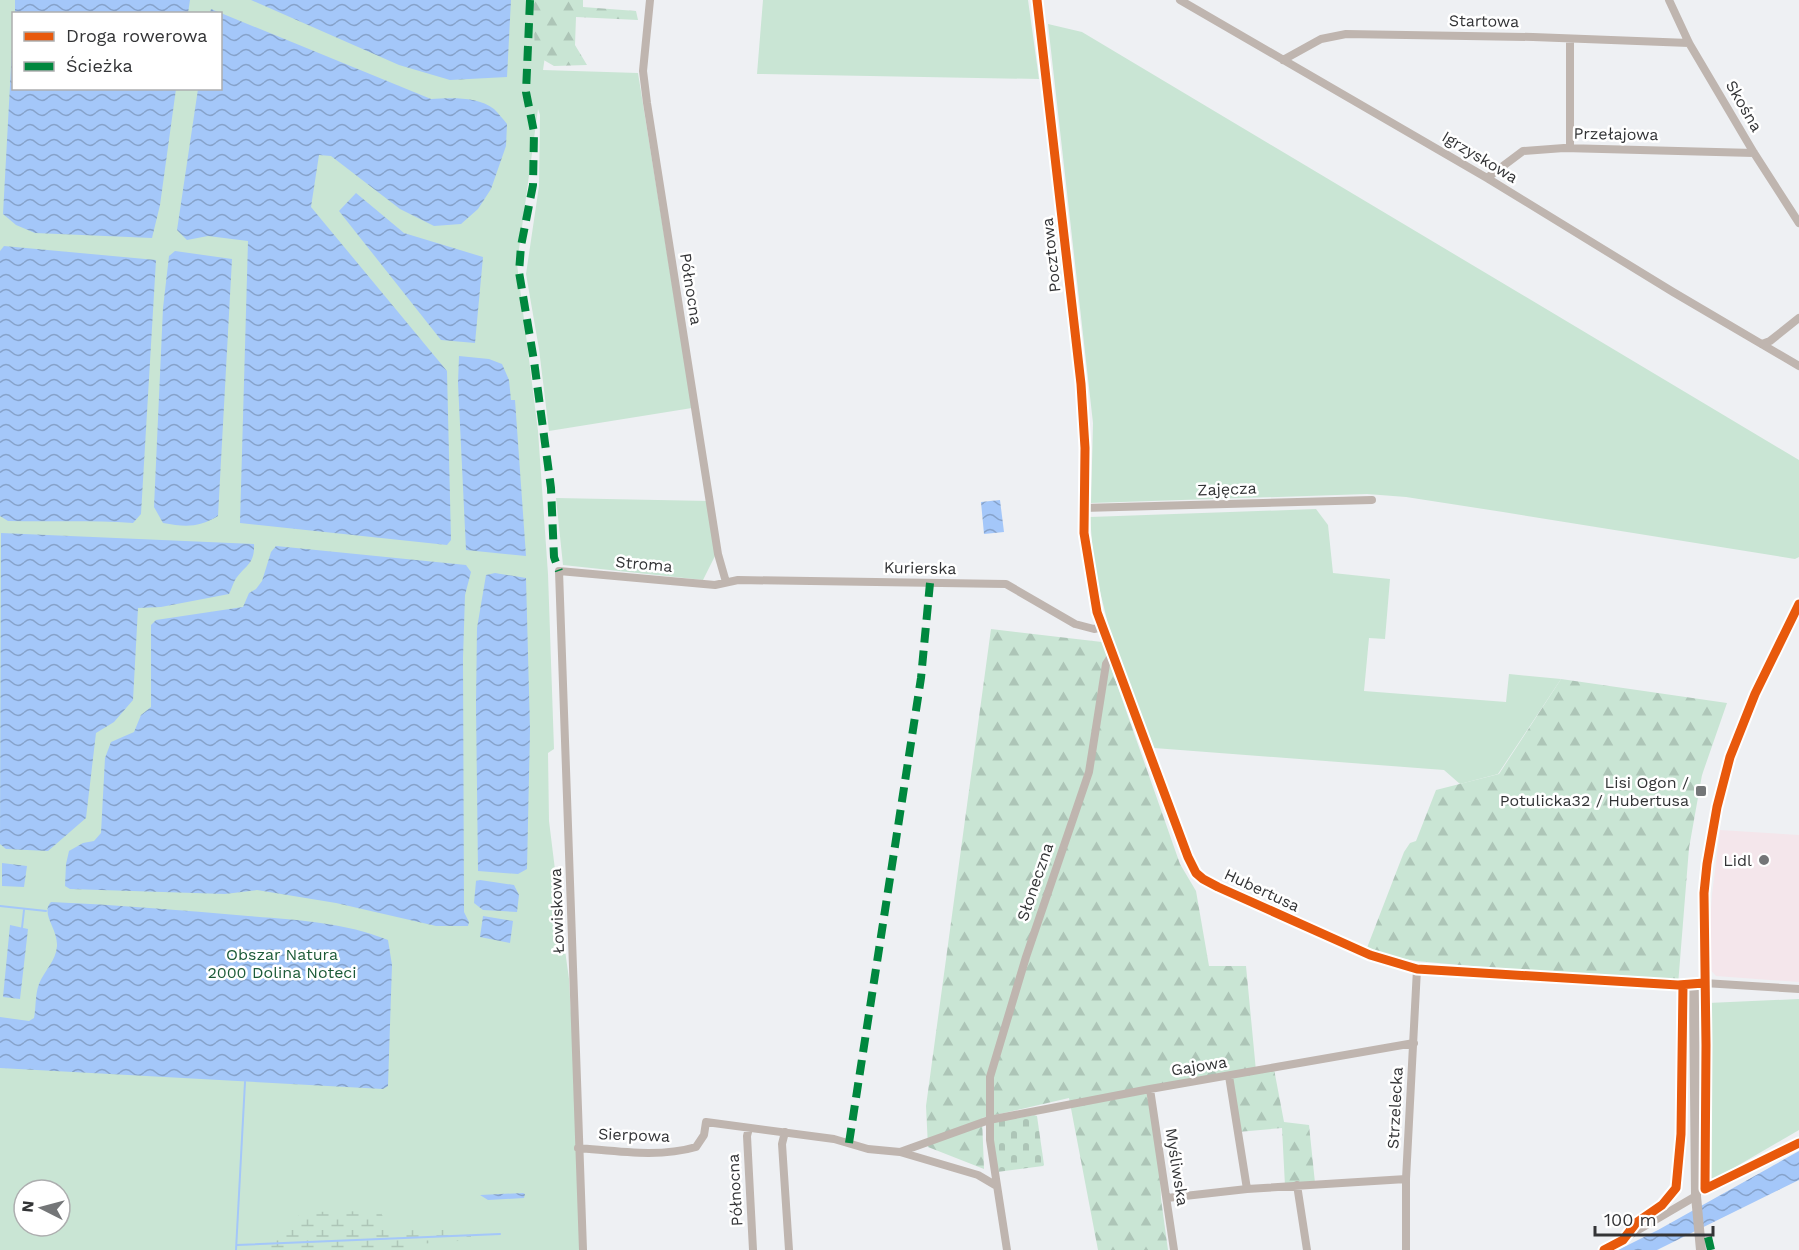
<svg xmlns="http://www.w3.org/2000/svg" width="1799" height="1250" viewBox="0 0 1799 1250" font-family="'Work Sans',sans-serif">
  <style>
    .commercial { fill: #f4e6eb }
    .green { fill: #c9e5d4; fill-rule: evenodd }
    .forest { fill: url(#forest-firs) }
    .wetland { fill: url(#wetland-marsh) }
    .cemetery { fill: url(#cemetery-stones) }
    .water { fill: url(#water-waves) }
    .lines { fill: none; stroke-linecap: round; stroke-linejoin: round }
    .stream { stroke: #a4c7f9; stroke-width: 2 }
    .minor { stroke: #bfb5af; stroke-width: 8 }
    .tertiary { stroke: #bfb5af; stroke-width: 10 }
    .quiet { stroke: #00873e; stroke-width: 8; stroke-dasharray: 15 8; stroke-linecap: butt }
    .cycleway-casing { stroke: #fff; stroke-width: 13 }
    .cycleway { stroke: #e8590c; stroke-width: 9 }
    .poi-dot { fill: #747678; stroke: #fff; stroke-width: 2 }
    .labels { text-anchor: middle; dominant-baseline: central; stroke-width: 5; stroke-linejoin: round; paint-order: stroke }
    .street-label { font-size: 16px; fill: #333436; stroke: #fff }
    .poi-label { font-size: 16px; fill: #333436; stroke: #fff; text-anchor: end }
    .park-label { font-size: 16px; fill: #1b5a37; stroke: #fff }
  </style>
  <defs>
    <pattern id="forest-firs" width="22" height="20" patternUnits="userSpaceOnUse" patternTransform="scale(1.5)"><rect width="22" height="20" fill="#c9e5d4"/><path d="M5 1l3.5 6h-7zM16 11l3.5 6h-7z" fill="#adc5b7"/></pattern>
    <pattern id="wetland-marsh" width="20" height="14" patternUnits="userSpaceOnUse" patternTransform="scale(1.5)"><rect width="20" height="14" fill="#c9e5d4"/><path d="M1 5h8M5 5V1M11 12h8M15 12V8" fill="none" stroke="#adc5b7"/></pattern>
    <pattern id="cemetery-stones" width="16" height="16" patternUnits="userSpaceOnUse" patternTransform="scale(1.5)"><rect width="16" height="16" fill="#c9e5d4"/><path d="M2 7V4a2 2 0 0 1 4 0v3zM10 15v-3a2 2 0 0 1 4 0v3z" fill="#adc5b7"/></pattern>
    <pattern id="water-waves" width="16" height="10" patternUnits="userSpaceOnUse" patternTransform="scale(1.5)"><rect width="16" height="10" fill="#a4c7f9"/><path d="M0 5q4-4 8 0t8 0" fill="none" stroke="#86a2ca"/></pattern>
  </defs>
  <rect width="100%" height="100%" fill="#eef0f3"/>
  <path class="commercial" d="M1720,830L1799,835V982L1716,976L1707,966L1712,894Z"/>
  <path class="green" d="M0,0H553L543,70L638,73L692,408L549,431L539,349L526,274L539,186L540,115L538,109L517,264L538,431L548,574L554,749L548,753L549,821L557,886L559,887V907L569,979L581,1188L579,1250H0ZM14,14H220V88H14ZM24,1190H60V1226H24Z
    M763,0H1028L1039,79L757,74Z
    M1048,24L1082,32L1799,460V557L1795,559L1503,512L1406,497L1367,494L1091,503L1093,423Z
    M556,498L709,501L715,556L703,580L563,565Z
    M1316,509L1328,525L1333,573L1390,579L1385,639L1369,638L1364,691L1506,702L1509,674L1561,679L1498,774L1460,784L1444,770L1154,748L1109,628L1094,567L1090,517Z
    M1799,999V1130L1708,1183V1003Z"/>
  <path class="forest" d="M533,0H583V7L636,11L638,20L576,17L575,45L587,65L554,66L535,55Z
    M991,629L1102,642L1180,864L1196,891L1209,966H1246L1256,1071L1274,1069L1284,1122L1309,1125L1315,1183L1285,1186L1282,1128L1238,1132L1229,1077L1148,1087L1159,1148L1161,1199L1168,1250H1098L1069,1098L982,1118L984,1169L928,1147L926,1106Z
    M1561,679L1727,703L1702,775L1689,848L1678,985L1416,961L1365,953L1404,852L1410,843L1416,841L1436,790L1499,774Z"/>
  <path class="wetland" d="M377,1211L381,1213L391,1231L469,1228L471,1231V1240L419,1244L418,1250H267L268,1242L273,1239H283L299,1215L306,1212Z"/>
  <path class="cemetery" d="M1034,1115L1037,1116L1044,1165L1043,1166L997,1172L992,1127L994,1122Z"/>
  <path class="water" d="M15,0H190L188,13H15Z
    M251,0H511L507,77L450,80L399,65Z
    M211,9L431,99C450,98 477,96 494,109C498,113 503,119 507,124L506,146L491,189L478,209L461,224L434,226L400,209L331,156L319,155L311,207L447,371L451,540L447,545L240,523L248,241L208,236L187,240L177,230L198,89L220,88V14L210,13Z
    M13,30L14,88L176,89L160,205L152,238L35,233L16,225L3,214Z
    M356,193L404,233L483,257L475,343L441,340L339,211Z
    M4,246L156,260L141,514L133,523C91,520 50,522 8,521L0,516V251Z
    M175,251L232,259L218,516C198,528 185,527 163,523L154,507L163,308L169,256Z
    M459,356L489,359L502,364L509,380L511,400H515L526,556L466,550L458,383Z
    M1000,500L1004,532L984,534L981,502Z
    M1,533L254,544C255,565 245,565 235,580C233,584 231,590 229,594L161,607L138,608L133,700L114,722L96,733L86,818L48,851L6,849L0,844Z
    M276,546L466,565L471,572L465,595L463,658L464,912L469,922L468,926H436L336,903L257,890L225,894L70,889L65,886L66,864L69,851L83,843L94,841L101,833L105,758L111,742L134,732L141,715L151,707V625L156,620L243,607L249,593L256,589L262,581L271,552Z
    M495,573L526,578L530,730L527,869L518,874L478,871L476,704L477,628L486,575Z
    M2,863L27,866L24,887L2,886Z
    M480,880L514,885L519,895L517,912L483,910L474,903L476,881Z
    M51,902C117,905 182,910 248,916C295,920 344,922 388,940L392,965L388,1086L383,1089L0,1068V1017L29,1021L34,1018C36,1008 35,994 39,984C44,971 56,961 57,946C58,929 40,913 51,902Z
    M483,916L513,921L510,943L480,937Z
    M10,925L28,929L20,999L3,997Z
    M1799,1151V1180L1657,1250H1618L1658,1230Z
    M523,1193L525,1194L524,1198L488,1200L480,1195Z"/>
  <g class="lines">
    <path class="stream" d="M0,906L46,911
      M22,928L24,910
      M237,1245L500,1234
      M236,1250L245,1082"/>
    <path class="minor" d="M650,0L643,71L647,103L718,554L726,582
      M1037,0L1081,384L1085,448L1084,533L1097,612L1188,857L1196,873L1203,879L1218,887L1370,955L1417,969L1678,985L1704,983L1799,989
      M1180,0L1487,178L1673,292L1799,366
      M1669,0L1689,43L1754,153L1799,223
      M1283,60L1321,39L1346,34L1533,37L1689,43
      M1570,148V39
      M1487,178L1523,151L1564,148L1754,153
      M1762,344L1770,341L1799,318
      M1083,508L1372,500
      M1229,1076L1247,1189
      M1150,1089L1174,1250
      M749,1128L747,1136L753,1250
      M785,1132L782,1144L789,1250
      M578,1148C617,1151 659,1158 696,1147L704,1135L706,1122L834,1139L868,1149L900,1152L989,1120L1150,1089L1414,1043
      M900,1152L978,1175L995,1185
      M1297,1185L1307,1250
      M1167,1198L1247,1189L1406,1179
      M1623,1240L1636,1223L1662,1205L1676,1188L1681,1134L1683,985
      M583,1250L559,571L715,585L738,580L1006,584L1075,624L1094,629L1102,627
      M1007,1250L990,1140V1077L1026,957L1089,772L1106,664L1112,655
      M1406,1250V1179L1417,969
      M1604,1250L1696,1196"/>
    <path class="tertiary" d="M1694,985L1696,1196L1701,1250"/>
    <path class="quiet" d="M530,0L526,92L534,132L533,185L521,246L519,272L534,361L551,488L554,557L559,571
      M849,1143L921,678L930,583
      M1708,1237L1711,1250"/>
    <defs>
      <path id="cycleway" d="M1037,0L1081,384L1085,448L1084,533L1097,612L1188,857L1196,873L1203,879L1218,887L1370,955L1417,969L1678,985L1704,983
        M1799,604L1755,694L1730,757L1717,807L1707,864L1704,893L1706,1045L1705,1189L1799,1143
        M1604,1250L1623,1240L1636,1223L1662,1205L1676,1188L1681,1134L1683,985"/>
    </defs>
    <use href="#cycleway" class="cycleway-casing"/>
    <use href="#cycleway" class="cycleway"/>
  </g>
  <g class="poi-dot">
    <rect x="1695" y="785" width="12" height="12" rx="3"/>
    <circle cx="1764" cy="860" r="6"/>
  </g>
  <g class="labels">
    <g class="street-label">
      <text transform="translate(1484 21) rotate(1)">Startowa</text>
      <text transform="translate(1744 106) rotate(60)">Skośna</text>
      <text transform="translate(1616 134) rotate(1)">Przełajowa</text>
      <text transform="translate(1480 157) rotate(31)">Igrzyskowa</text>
      <text transform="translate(1051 255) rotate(-96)">Pocztowa</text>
      <text transform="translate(691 289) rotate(81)">Północna</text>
      <text transform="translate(1227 489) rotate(-2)">Zajęcza</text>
      <text transform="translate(644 564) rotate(5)">Stroma</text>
      <text transform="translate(920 568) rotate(1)">Kurierska</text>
      <text transform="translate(1035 882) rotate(-71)">Słoneczna</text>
      <text transform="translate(1262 890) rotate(25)">Hubertusa</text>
      <text transform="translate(557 911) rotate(-92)">Łowiskowa</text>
      <text transform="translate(1199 1066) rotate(-9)">Gajowa</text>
      <text transform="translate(1395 1108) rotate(-87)">Strzelecka</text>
      <text transform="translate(634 1135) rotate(2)">Sierpowa</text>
      <text transform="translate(1177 1167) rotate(81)">Myśliwska</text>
      <text transform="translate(735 1190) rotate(-93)">Północna</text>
    </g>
    <g class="poi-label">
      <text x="1689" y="782">Lisi Ogon /<tspan x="1689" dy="18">Potulicka32 / Hubertusa</tspan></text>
      <text x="1752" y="860">Lidl</text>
    </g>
    <g class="park-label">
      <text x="282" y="954">Obszar Natura<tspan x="282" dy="18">2000 Dolina Noteci</tspan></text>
    </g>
  </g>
  <rect x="12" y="12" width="210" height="78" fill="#ffffff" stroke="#adaeaf" stroke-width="1.5"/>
  <rect x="24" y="32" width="30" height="9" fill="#e8590c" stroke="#adaeaf" stroke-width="1.5"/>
  <text x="66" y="42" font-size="18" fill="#333436">Droga rowerowa</text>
  <rect x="24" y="62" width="30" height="9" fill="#00873e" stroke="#adaeaf" stroke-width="1.5"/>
  <text x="66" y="72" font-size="18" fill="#333436">Ścieżka</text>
  <g transform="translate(42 1208) rotate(276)"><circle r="28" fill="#ffffff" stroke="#adaeaf" stroke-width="1.5"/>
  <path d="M0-4.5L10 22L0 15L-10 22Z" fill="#747678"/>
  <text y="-9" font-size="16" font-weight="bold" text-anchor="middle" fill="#333436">N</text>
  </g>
  <path d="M1595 1226v9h118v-9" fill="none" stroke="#333436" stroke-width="3"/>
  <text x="1604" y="1226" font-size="18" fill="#333436" stroke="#ffffff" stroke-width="4.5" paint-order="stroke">100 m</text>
</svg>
